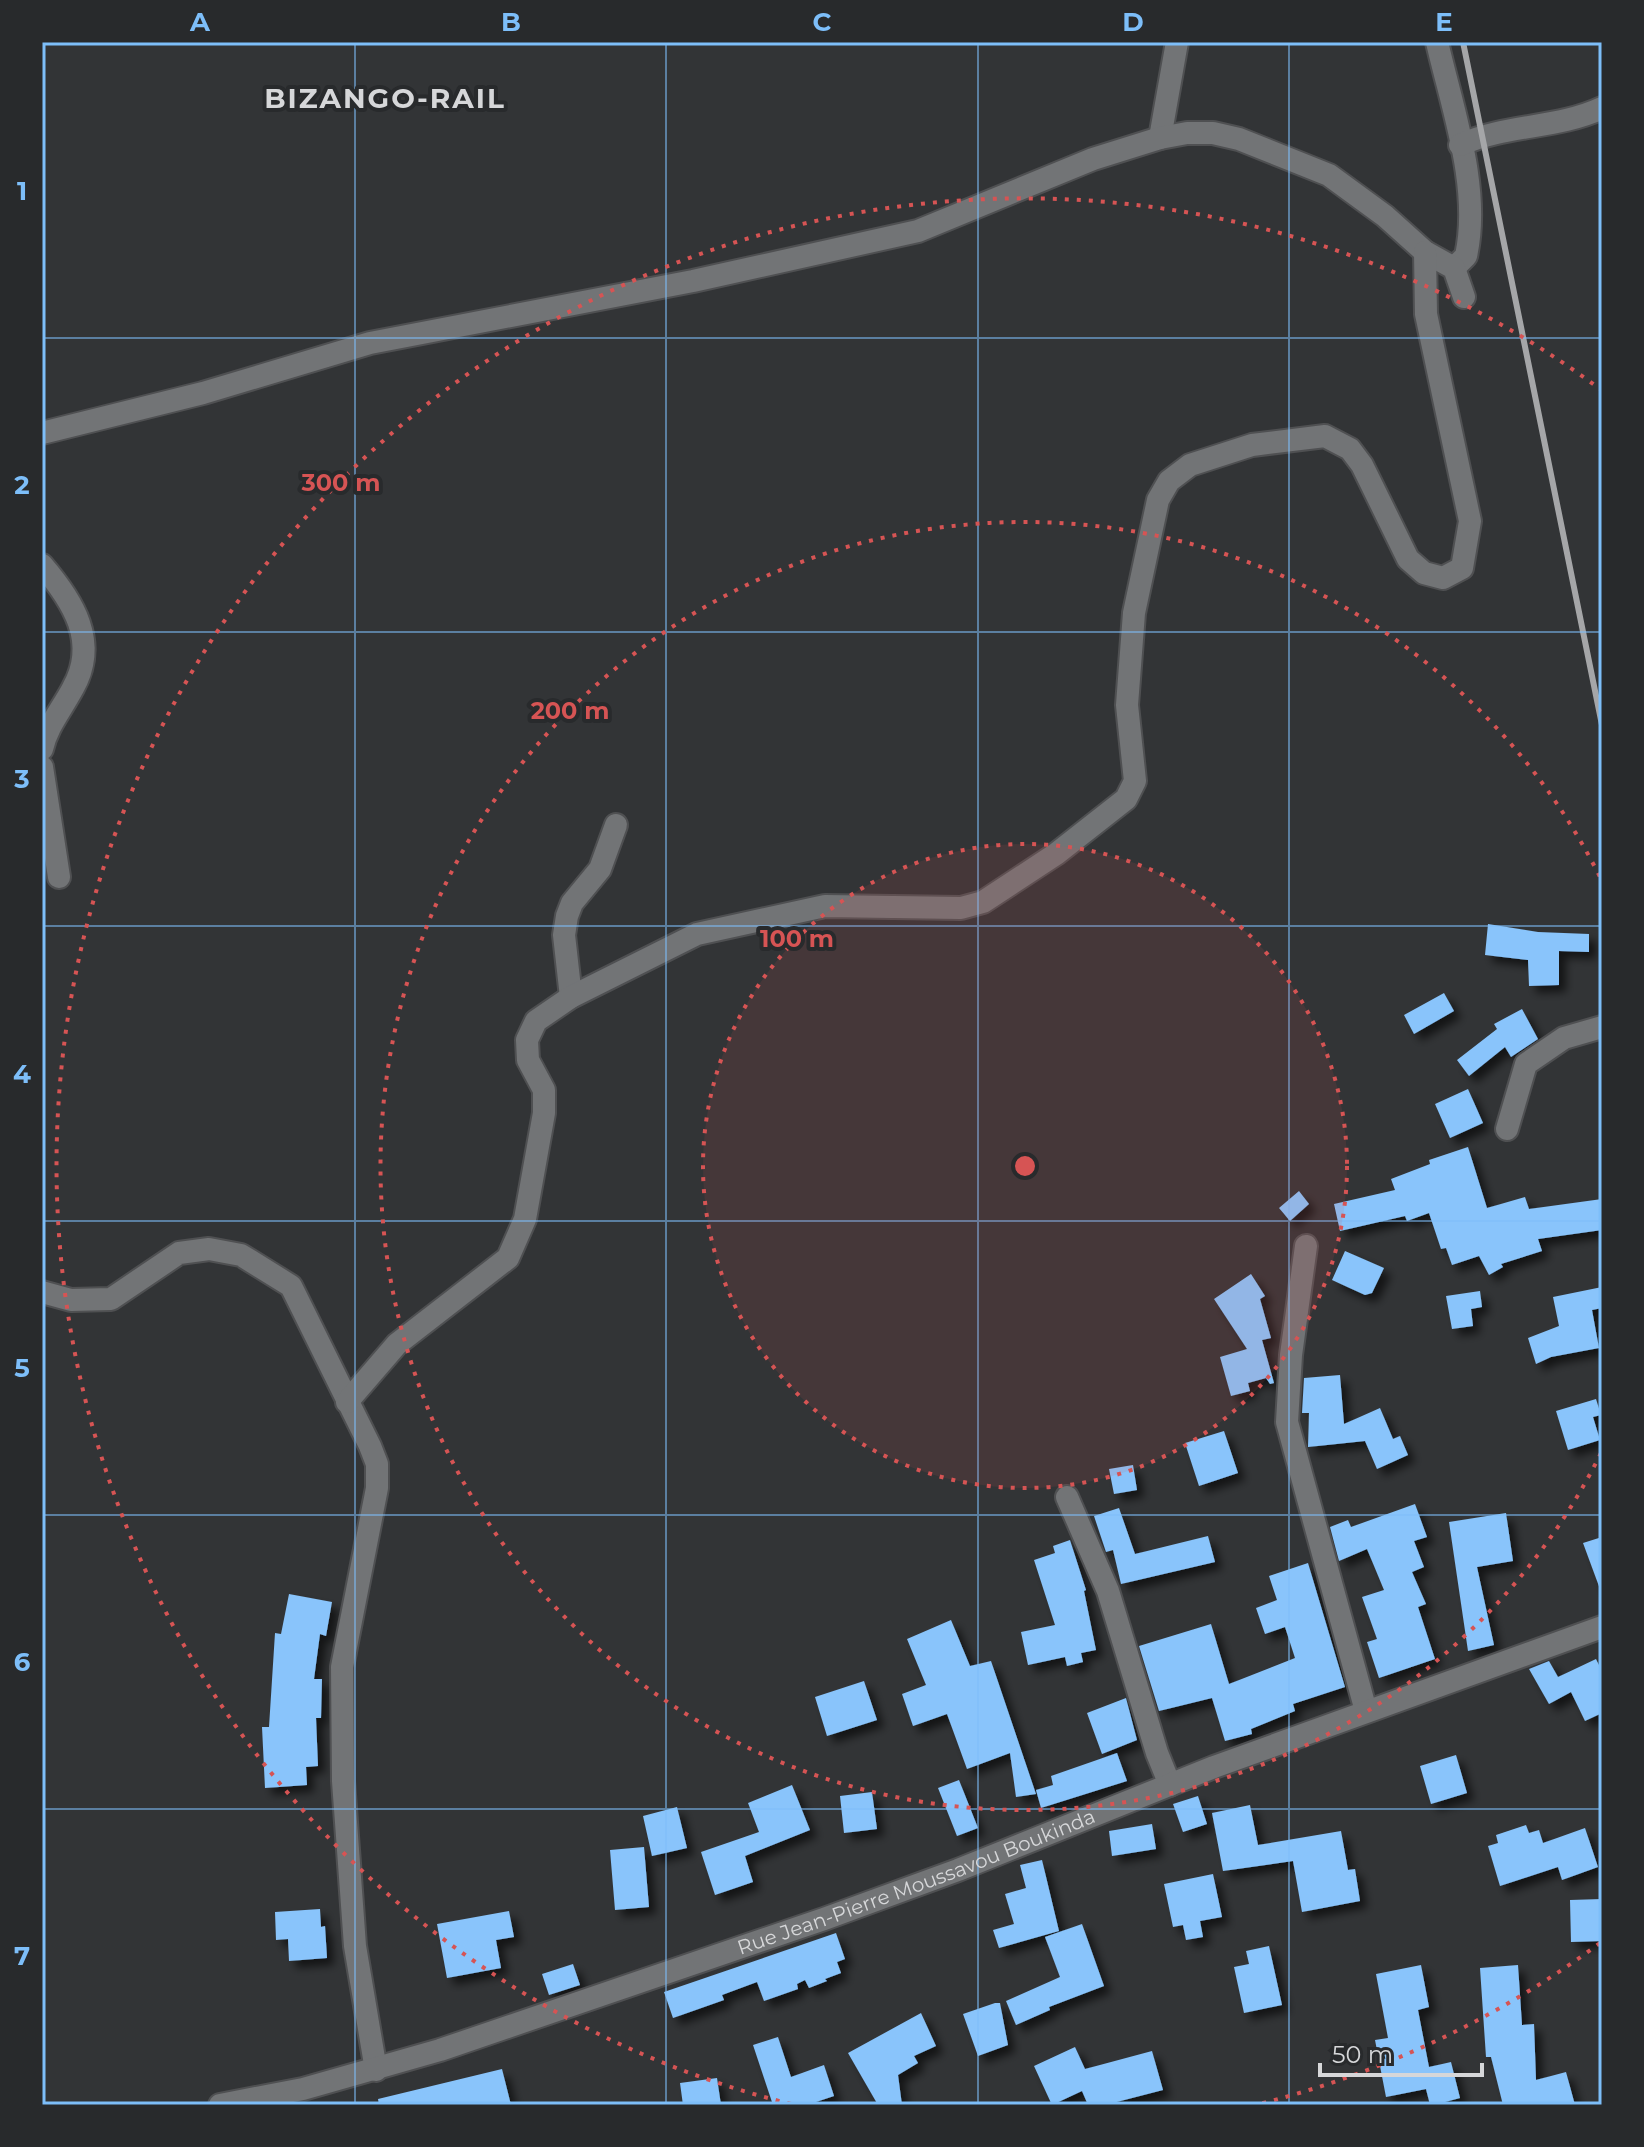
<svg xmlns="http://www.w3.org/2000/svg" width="1644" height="2147" viewBox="0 0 1644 2147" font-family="Montserrat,sans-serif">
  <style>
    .building { fill: #89c4fb; filter: url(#shadow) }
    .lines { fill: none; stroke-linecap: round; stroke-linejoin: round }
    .minor-casing { stroke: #4f5052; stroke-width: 26 }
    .minor { stroke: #727476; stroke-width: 22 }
    .rail { stroke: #a5a6a8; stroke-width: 6 }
    .grid { fill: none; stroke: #7dbef9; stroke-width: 2; stroke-opacity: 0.55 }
    .ring { fill: none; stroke: #d65454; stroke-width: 4; stroke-dasharray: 4 8 }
    .labels { text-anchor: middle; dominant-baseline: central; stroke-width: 8; stroke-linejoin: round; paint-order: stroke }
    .street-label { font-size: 20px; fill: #d6d7d9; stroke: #282a2c }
    .district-label { font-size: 28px; font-weight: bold; letter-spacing: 2px; fill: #d6d7d9; stroke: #282a2c }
    .centre { fill: #d65454; stroke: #282a2c; stroke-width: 4 }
    .ring-label { font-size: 24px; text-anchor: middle; font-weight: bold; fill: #d65454; stroke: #282a2c; stroke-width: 8; stroke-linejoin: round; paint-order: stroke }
    .neatline { fill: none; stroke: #7dbef9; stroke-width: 3 }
    .grid-label { font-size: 26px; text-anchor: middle; font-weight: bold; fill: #7dbef9 }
  </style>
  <defs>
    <filter id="shadow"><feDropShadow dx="7" dy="7" stdDeviation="4" flood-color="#0009"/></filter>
  </defs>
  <rect width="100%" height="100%" fill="#323436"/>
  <path class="building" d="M1488,924L1538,932L1589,934V952L1559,951V985L1529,986L1528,960L1485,955Z
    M1444,993L1454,1011L1414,1034L1404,1015Z
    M1522,1009L1538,1039L1511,1057L1505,1047L1469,1076L1457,1060L1497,1029L1494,1024Z
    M1468,1089L1483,1123L1450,1138L1435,1104Z
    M1468,1147L1487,1208L1525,1197L1529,1209L1602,1199V1230L1538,1239L1542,1251L1501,1264L1503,1267L1489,1275L1479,1256L1452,1265L1446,1248L1441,1249L1429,1213L1407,1221L1405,1216L1340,1231L1334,1204L1395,1190L1391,1179L1430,1164L1429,1160Z
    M1299,1191L1309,1204L1290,1221L1279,1208Z
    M1345,1251L1384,1268L1372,1293L1365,1295L1332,1280Z
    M1251,1274L1265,1296L1260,1299L1271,1338L1262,1340L1274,1383L1270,1384L1266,1378L1248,1383L1250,1391L1231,1396L1220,1357L1247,1349L1214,1299Z
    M1602,1287V1308L1592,1310L1599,1348L1551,1357L1536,1364L1528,1338L1559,1326L1553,1297Z
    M1480,1291L1482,1307L1471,1309L1473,1326L1452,1329L1446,1296Z
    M1340,1375L1344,1424L1380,1408L1393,1439L1400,1436L1408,1455L1377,1469L1365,1441L1308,1447L1309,1413H1302L1304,1378Z
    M1596,1399L1601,1415L1593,1417L1600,1440L1568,1450L1556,1411Z
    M1224,1431L1238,1473L1199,1486L1185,1443Z
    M1133,1465L1137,1490L1114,1494L1109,1469Z
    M1415,1504L1427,1537L1414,1541L1424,1567L1412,1572L1426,1604L1418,1607L1435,1659L1379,1678L1367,1642L1377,1639L1362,1597L1384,1590L1367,1549L1339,1561L1330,1527L1348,1520L1351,1527Z
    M1119,1508L1135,1554L1208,1536L1215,1562L1121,1584L1113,1550L1106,1552L1094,1516Z
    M1506,1513L1513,1561L1477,1567L1494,1645L1468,1651L1449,1522Z
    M1602,1537V1588L1600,1589L1583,1543Z
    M1070,1540L1086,1590L1084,1591L1096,1650L1081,1653L1083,1662L1067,1666L1065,1657L1028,1665L1021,1632L1055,1625L1034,1560L1055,1553L1053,1546Z
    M1308,1563L1345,1687L1293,1704L1295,1711L1251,1729L1252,1734L1225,1741L1212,1698L1159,1711L1139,1646L1211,1624L1229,1684L1295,1658L1285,1627L1265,1634L1256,1608L1277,1600L1269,1576Z
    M289,1594L332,1602L326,1636L320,1634L314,1679H322L321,1718H316L318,1766L306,1767L307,1785L265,1788L262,1727H269L275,1633L281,1634Z
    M951,1620L970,1666L991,1661L1036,1794L1016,1797L1010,1753L967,1769L947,1714L913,1726L902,1694L926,1685L907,1639Z
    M1596,1659L1602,1671V1713L1585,1721L1571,1692L1549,1704L1529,1669L1549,1661L1558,1677Z
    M864,1681L877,1720L827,1736L815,1697Z
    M1126,1698L1137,1740L1102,1754L1087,1713Z
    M1117,1753L1127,1781L1041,1808L1036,1790L1053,1785L1051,1776Z
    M1456,1755L1467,1793L1431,1804L1420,1766Z
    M959,1780L978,1828L957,1836L938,1788Z
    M792,1785L810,1830L745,1856L753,1882L715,1895L701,1852L759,1832L748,1803Z
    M872,1792L877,1829L844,1833L840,1796Z
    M1198,1796L1207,1824L1183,1832L1173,1804Z
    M1250,1805L1258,1845L1341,1831L1348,1870L1355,1869L1360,1901L1302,1912L1293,1861L1223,1871L1212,1813Z
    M677,1807L687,1848L652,1856L643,1816Z
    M1152,1824L1156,1849L1112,1856L1109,1831Z
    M1526,1825L1529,1833L1539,1830L1543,1843L1585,1828L1598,1867L1562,1880L1558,1867L1500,1886L1488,1846L1498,1843L1496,1835Z
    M644,1847L649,1907L615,1910L610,1850Z
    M1042,1860L1059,1931L999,1948L993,1930L1014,1924L1005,1894L1026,1888L1020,1865Z
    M1213,1874L1222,1917L1200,1921L1203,1937L1186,1940L1183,1925L1173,1927L1164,1884Z
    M1602,1899V1941L1571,1942L1570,1900Z
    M320,1909L321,1927L325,1926L327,1958L289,1961L288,1939L276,1940L275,1912Z
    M509,1911L514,1937L496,1940L501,1968L447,1978L437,1924Z
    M1082,1924L1104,1986L1049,2007L1050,2010L1016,2025L1006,2001L1060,1977L1045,1937Z
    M836,1933L845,1959L837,1962L841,1973L825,1979L827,1981L809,1988L805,1980L797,1984L798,1989L764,2001L757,1982L722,1995L724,2000L673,2018L664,1992Z
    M1269,1946L1282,2005L1244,2013L1234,1967L1249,1964L1246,1951Z
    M573,1964L580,1985L549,1995L542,1974Z
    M1421,1965L1429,2007L1418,2010L1429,2067L1451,2062L1460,2098L1434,2105H1430L1426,2089L1386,2097L1375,2040L1388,2038L1376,1974Z
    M1518,1965L1522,2025L1534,2024L1536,2080L1566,2072L1575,2105H1503L1491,2057H1486L1480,1968Z
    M995,2003H1000L1008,2045L978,2056L963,2014Z
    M921,2013L936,2046L914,2056L918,2063L898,2075L902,2105H878L848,2053Z
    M778,2037L791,2077L824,2065L834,2096L807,2105H773L753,2045Z
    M1075,2047L1085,2069L1152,2051L1163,2090L1105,2105H1088L1082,2091L1052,2105L1034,2066Z
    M502,2069L511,2105H379L378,2099Z
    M717,2078L721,2105H683L680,2083Z"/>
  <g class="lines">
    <defs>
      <g id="minor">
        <path d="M1437,42C1452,108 1481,188 1466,256L1454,268"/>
        <path d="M1160,138L1177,42"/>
        <path d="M1460,145C1506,124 1557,129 1602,108"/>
        <path d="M42,433L203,393L370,343L693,281L918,231L1093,159L1160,138L1187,133H1213L1239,139L1329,175L1385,216L1425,252L1454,268L1464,297"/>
        <path d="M42,565C73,601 99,642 73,688C62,709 47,726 42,749"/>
        <path d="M42,767L59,877"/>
        <path d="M571,997L564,935L567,916L572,903L600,869L616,825"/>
        <path d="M1507,1129L1526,1064L1564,1038L1602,1027"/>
        <path d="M1306,1246L1291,1355L1287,1422L1366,1711"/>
        <path d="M42,1292L71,1300L111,1299L179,1253L209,1249L241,1255L291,1286L370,1446L377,1464V1488L342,1667L343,1781L355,1946L376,2070"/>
        <path d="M347,1402L397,1344L508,1258L525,1219L544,1113V1090L528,1060L527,1040L536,1021L571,997L697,934L825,906L961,908L983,902L1056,854L1126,799L1135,781L1127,705L1134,613L1158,500L1169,481L1190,465L1252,445L1325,436L1350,449L1362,465L1408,559L1424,573L1443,578L1462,568L1470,521L1426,314L1425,252"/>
        <path d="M1067,1497L1108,1591L1157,1753L1170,1785"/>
        <path id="s1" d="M220,2105L303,2089L440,2050L824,1919L958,1870L1214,1767L1602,1627"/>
      </g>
    </defs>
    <use href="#minor" class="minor-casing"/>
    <use href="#minor" class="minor"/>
    <path class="rail" d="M1463,42L1602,725"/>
  </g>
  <path class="grid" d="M355,42V2105M666,42V2105M978,42V2105M1289,42V2105M42,338H1602M42,632H1602M42,926H1602M42,1221H1602M42,1515H1602M42,1809H1602"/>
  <circle cx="1025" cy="1166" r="322" fill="#d65454" fill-opacity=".12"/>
  <g class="ring">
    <circle cx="1025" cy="1166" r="322"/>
    <path d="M1601 1453A644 644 0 1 1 1601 879"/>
    <path d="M1600 1943A967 967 0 0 1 1259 2104M791 2104A967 967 0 1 1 1600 389"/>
  </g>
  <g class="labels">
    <g class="street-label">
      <text stroke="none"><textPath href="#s1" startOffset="732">Rue Jean-Pierre Moussavou Boukinda</textPath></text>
    </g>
    <g class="district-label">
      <text x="385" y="98">BIZANGO-RAIL</text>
    </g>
  </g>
  <circle cx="1025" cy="1166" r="12" class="centre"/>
  <g class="ring-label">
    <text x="341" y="491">300 m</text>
    <text x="570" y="719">200 m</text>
    <text x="797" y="947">100 m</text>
  </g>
  <rect width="1644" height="2147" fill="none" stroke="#282a2c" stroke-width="88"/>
  <path d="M1320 2063v12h162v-12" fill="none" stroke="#d6d7d9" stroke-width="4"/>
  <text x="1332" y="2063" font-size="24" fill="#d6d7d9" stroke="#282a2c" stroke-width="6" paint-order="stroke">50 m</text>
  <rect x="44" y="44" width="1556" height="2059" class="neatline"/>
  <g class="grid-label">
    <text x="200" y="31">A</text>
    <text x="511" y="31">B</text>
    <text x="822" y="31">C</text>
    <text x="1133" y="31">D</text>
    <text x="1444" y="31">E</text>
    <text x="22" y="200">1</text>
    <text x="22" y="494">2</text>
    <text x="22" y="788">3</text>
    <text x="22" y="1083">4</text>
    <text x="22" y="1377">5</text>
    <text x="22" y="1671">6</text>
    <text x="22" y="1965">7</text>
  </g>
</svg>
